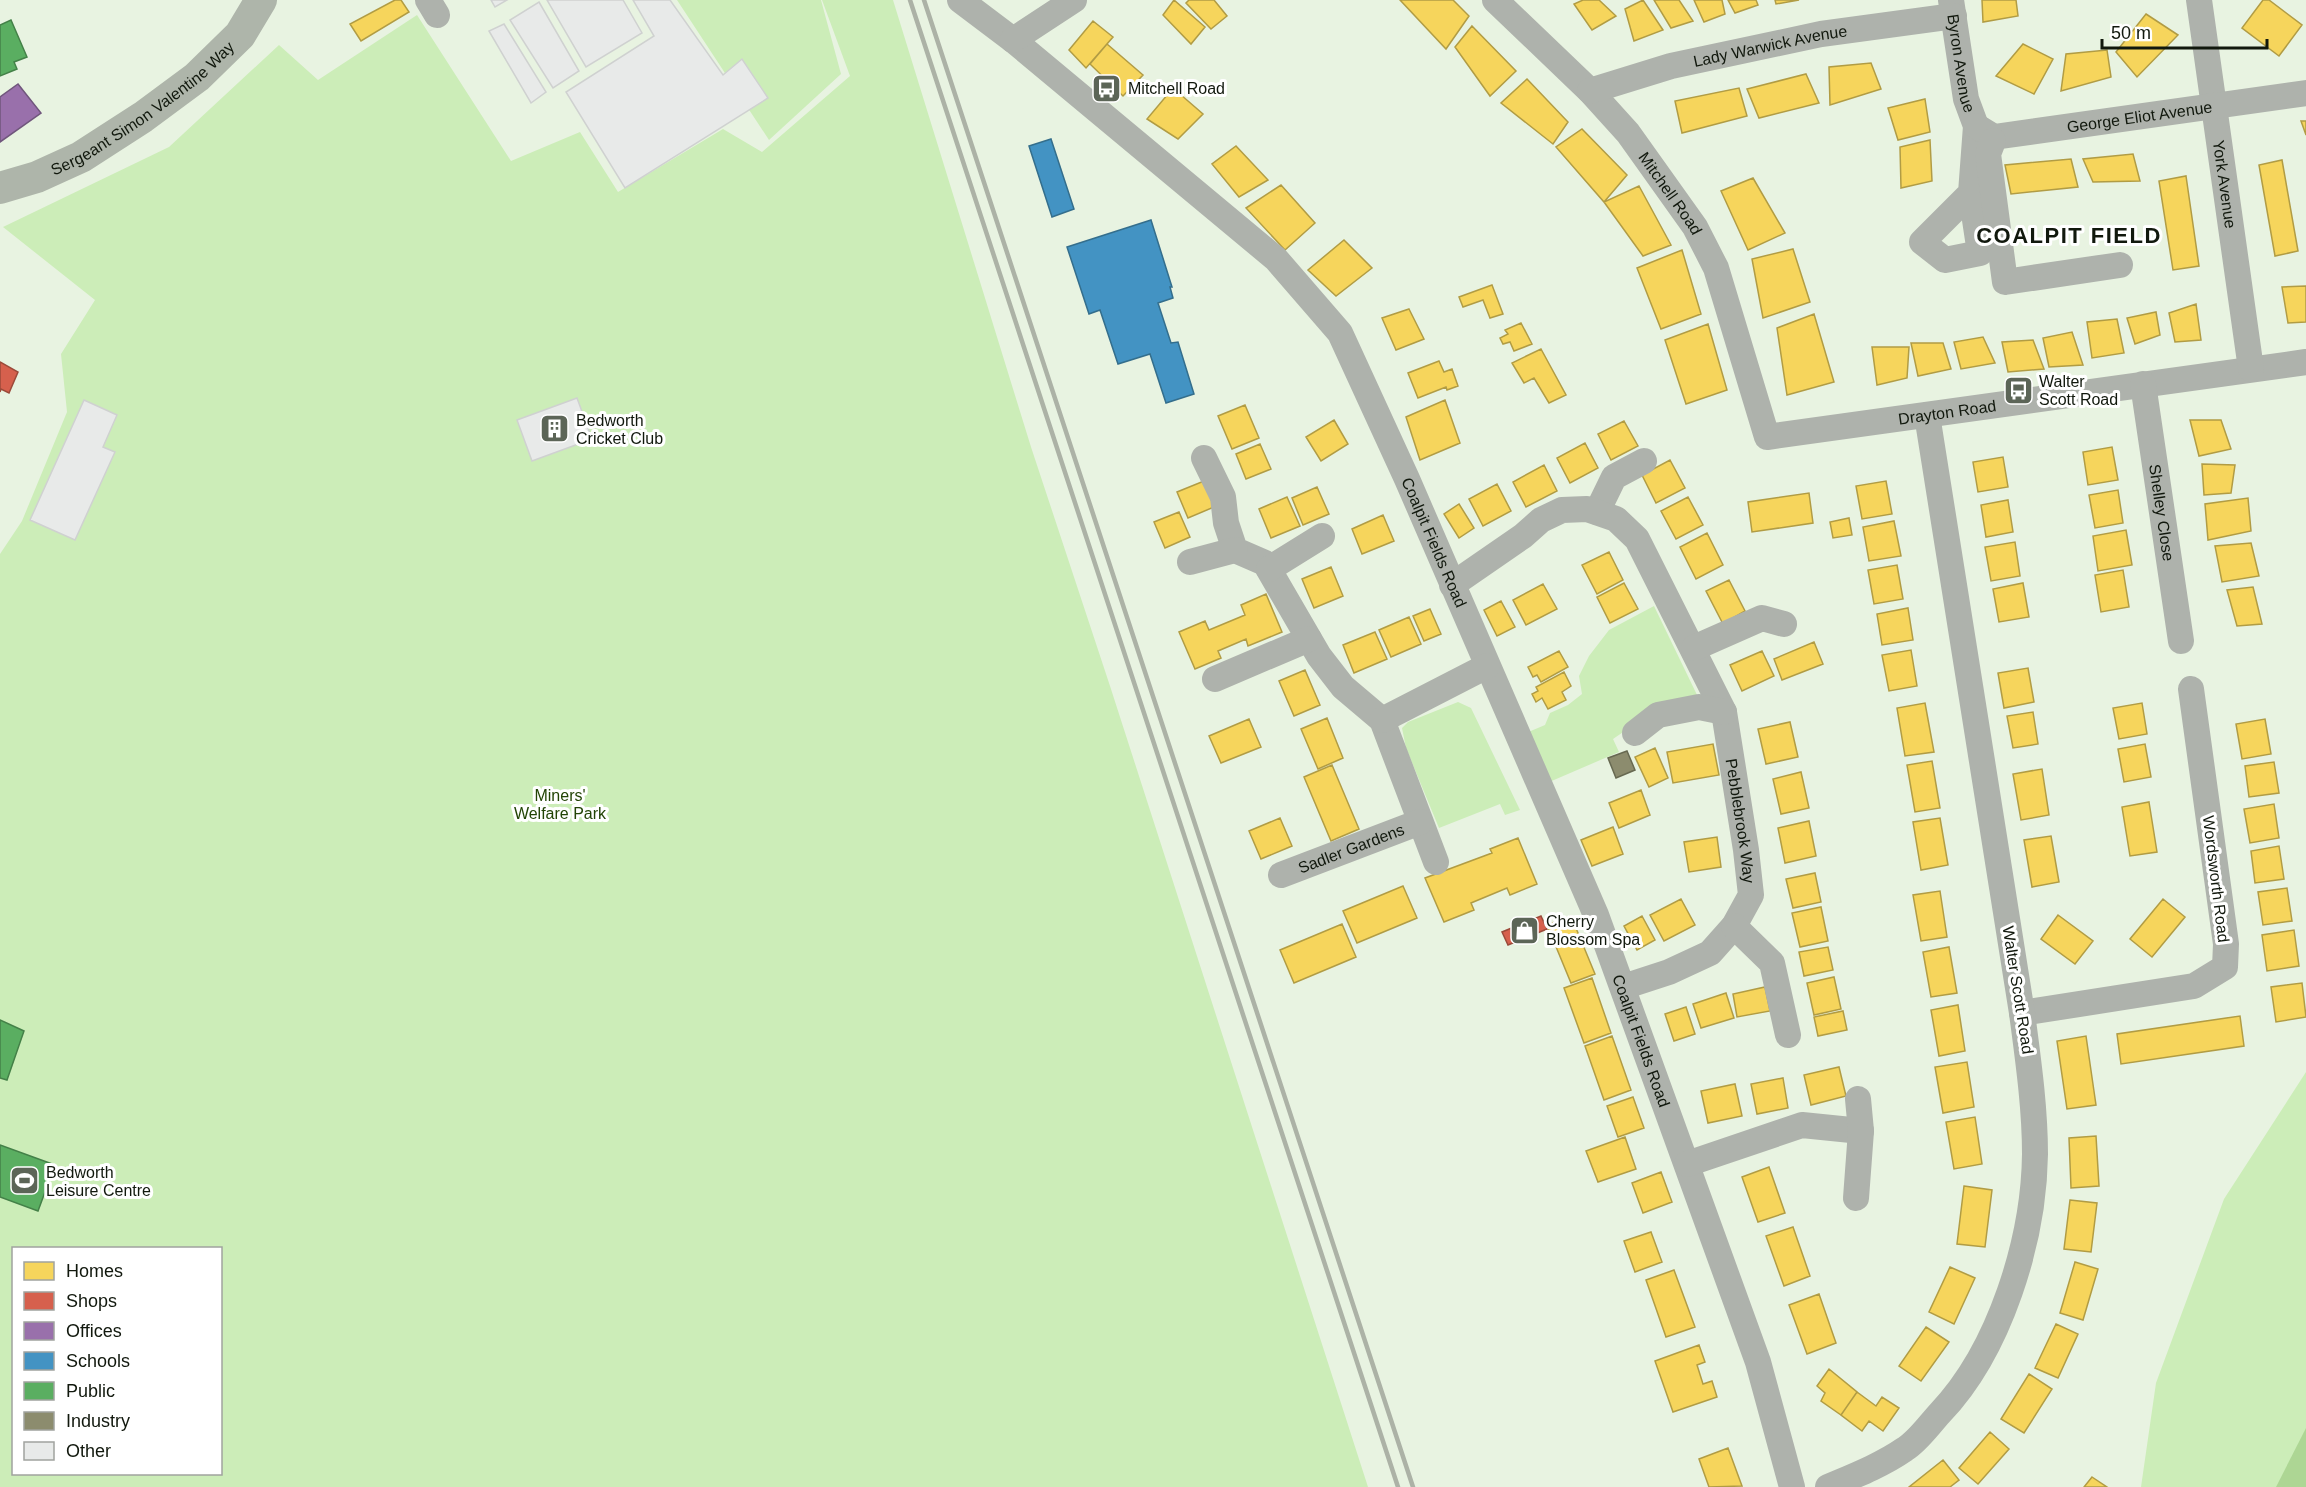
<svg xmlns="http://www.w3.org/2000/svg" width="2306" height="1487" viewBox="0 0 2306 1487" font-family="Arial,sans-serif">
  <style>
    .green { fill: #ccedb8; fill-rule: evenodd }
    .water { fill: #add694 }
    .homes { fill: #f6d55c; stroke: #b19c44; stroke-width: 1.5 }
    .shops { fill: #d6604d; stroke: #9b4a3a; stroke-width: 1.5 }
    .offices { fill: #9970ab; stroke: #70567c; stroke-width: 1.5 }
    .schools { fill: #4393c3; stroke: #346e8c; stroke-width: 1.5 }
    .public { fill: #5aae61; stroke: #448148; stroke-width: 1.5 }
    .industry { fill: #8c8c6e; stroke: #676951; stroke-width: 1.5 }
    .building { fill: #e8eae9; stroke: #cfd1d0; stroke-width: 1.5 }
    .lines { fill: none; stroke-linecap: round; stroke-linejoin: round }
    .minor { stroke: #aeb2ac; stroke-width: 26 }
    .major { stroke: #aeb5aa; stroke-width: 32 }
    .rail { stroke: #acb2a6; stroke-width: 4.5 }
    .labels { text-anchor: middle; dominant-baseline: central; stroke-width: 6; stroke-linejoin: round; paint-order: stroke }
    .street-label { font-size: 16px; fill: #11180d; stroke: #fff }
    .poi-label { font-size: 16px; fill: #11180d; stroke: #fff; text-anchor: start }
    .park-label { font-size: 16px; fill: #224405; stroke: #fff }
    .district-label { font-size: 22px; font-weight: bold; letter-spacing: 1.5px; fill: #11180d; stroke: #fff }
  </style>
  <rect width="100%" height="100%" fill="#e8f3e1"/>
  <path class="green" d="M677,0H821L841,74L769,140Z
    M822,0H893L1031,447L1110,686L1368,1487H0V554L22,521L67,412L61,354L95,300L3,227L169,147L279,45L318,80L417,15L511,161L580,132L618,192L723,129L762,152L850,76ZM14,1248H220V1474H14Z
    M1654,606L1699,699L1648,715L1613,739L1619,752L1547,783L1526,733L1545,725L1550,713L1568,705L1582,694L1579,676L1589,656L1609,630Z
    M1458,702L1471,708L1520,810L1505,815L1500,804L1439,828L1406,748L1402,728L1408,722Z
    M2306,1072V1487H2141L2156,1383L2224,1199Z"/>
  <path class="water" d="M2306,1428V1487H2276Z"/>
  <path class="homes" d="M395,0H401L409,12L361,41L350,24Z
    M1174,0L1205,27L1191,44L1163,15Z
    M1189,0H1214L1227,16L1211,29L1186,3Z
    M1400,0H1453L1469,16L1446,49Z
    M1583,0H1599L1616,16L1592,30L1574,4Z
    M1643,0L1663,30L1634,41L1625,9Z
    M1654,0H1679L1693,21L1671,28Z
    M1694,0H1722L1725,14L1704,22Z
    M1728,0H1756L1758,5L1735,13Z
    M1775,0H1799L1776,4Z
    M1982,0H2016L2018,16L1983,22Z
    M2263,0H2269L2302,25L2279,56L2242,28Z
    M2146,14L2178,35L2137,77L2116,52Z
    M1093,21L1113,37L1086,68L1069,50Z
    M1472,26L1516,71L1490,96L1455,47Z
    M1107,44L1143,75L1123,96L1090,64Z
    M2023,44L2053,59L2034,94L1996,76Z
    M2107,50L2111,77L2061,91L2066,54Z
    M1871,63L1881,89L1830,105L1829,67Z
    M1806,74L1819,103L1759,118L1747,89Z
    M1527,79L1568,122L1553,144L1501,103Z
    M1173,88L1203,114L1178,139L1147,119Z
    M1739,88L1747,116L1682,133L1675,101Z
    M1925,99L1930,132L1898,140L1888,108Z
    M2301,121H2306V135Z
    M1582,129L1627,175L1604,202L1556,147Z
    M1930,140L1932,181L1901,188L1900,147Z
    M1236,146L1268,180L1239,197L1212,164Z
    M2133,154L2140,181L2093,182L2083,159Z
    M2071,159L2078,187L2011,194L2005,165Z
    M2282,160L2298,251L2275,256L2259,165Z
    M2186,176L2199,266L2173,270L2159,181Z
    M1753,178L1785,233L1748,250L1721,191Z
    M1281,185L1315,223L1285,250L1246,208Z
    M1639,186L1671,245L1643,256L1604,202Z
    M1344,240L1372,268L1336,296L1308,270Z
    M1793,249L1810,302L1763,318L1752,259Z
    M1682,250L1701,314L1661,329L1637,268Z
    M1492,285L1503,314L1490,318L1483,300L1463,307L1459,297Z
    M2306,286V322L2288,323L2282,287Z
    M2196,304L2201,340L2175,342L2169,313Z
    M1409,309L1424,339L1396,350L1382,318Z
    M2156,312L2160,335L2135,344L2127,318Z
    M1814,314L1834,382L1787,395L1777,328Z
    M2117,319L2124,353L2092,358L2087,322Z
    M1521,323L1532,344L1514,351L1510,342L1503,344L1500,338L1508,334L1505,330Z
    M1708,324L1727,390L1686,404L1665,340Z
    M2072,332L2083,365L2049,367L2043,338Z
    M1983,337L1995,363L1961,369L1954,342Z
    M2033,340L2044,369L2008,372L2002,342Z
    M1911,343H1943L1951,369L1918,376Z
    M1872,347H1909L1907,378L1877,385Z
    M1541,349L1566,395L1549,403L1534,378L1524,383L1512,363Z
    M1439,361L1444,372L1452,369L1458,386L1447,390L1446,387L1418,398L1408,373Z
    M1445,400L1460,443L1420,460L1406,417Z
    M1245,405L1259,438L1232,449L1218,416Z
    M1334,420L1348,444L1321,461L1306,437Z
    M2190,420H2221L2231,449L2199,456Z
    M1624,421L1638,446L1611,460L1598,434Z
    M1585,443L1598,468L1570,483L1557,458Z
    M1260,444L1271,469L1246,479L1236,454Z
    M2112,447L2118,480L2088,485L2083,452Z
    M2003,457L2008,487L1978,492L1973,462Z
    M1670,460L1685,488L1656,503L1642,475Z
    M2202,464L2235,465L2231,493L2204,495Z
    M1544,465L1557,491L1526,507L1513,482Z
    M1204,481L1214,507L1188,518L1177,492Z
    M1886,481L1892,514L1862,519L1856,486Z
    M1497,484L1511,511L1483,526L1469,499Z
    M1317,487L1329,514L1303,525L1292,498Z
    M2118,490L2123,523L2095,528L2089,495Z
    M1809,493L1813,523L1752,532L1748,502Z
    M1287,497L1300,526L1271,538L1259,509Z
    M1688,497L1703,525L1676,539L1661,511Z
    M2248,498L2251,531L2208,540L2205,504Z
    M2008,500L2013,532L1986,537L1981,505Z
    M1459,504L1474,528L1459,538L1444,514Z
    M1179,512L1190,537L1165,548L1154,522Z
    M1383,515L1394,541L1362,554L1352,529Z
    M1849,518L1852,535L1833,538L1830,522Z
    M1894,521L1901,556L1869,561L1863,527Z
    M2126,530L2132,565L2098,571L2093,536Z
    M1707,533L1723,565L1696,579L1680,547Z
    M2015,542L2020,576L1991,581L1985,547Z
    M2251,543L2259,576L2222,582L2215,546Z
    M1609,552L1623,580L1597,594L1582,565Z
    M1897,565L1903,599L1874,604L1868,570Z
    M1331,567L1343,596L1314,608L1302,579Z
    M2123,570L2129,607L2101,612L2095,575Z
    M1729,580L1745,611L1723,624L1706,591Z
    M1624,583L1638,609L1610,623L1597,597Z
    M2023,583L2029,617L1999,622L1993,589Z
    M1543,584L1557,609L1526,625L1513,600Z
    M2253,587L2262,624L2237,626L2227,590Z
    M1266,594L1282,632L1248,646L1246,639L1218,651L1221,658L1195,669L1179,632L1205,621L1209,630L1245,615L1241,605Z
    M1501,601L1515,627L1497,636L1484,610Z
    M1908,608L1913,640L1882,645L1877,614Z
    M1430,609L1441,634L1424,641L1413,616Z
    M1409,617L1421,644L1391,657L1379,630Z
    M1375,632L1387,659L1354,673L1343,645Z
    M1814,642L1823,664L1782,680L1774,659Z
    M1911,650L1917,686L1889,691L1882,655Z
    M1559,651L1568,667L1541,682L1537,675L1533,677L1528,667Z
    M1762,651L1774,676L1742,691L1730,665Z
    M2028,668L2034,702L2004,708L1998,673Z
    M1305,670L1320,705L1294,716L1279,681Z
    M1564,672L1571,686L1562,692L1566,700L1548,709L1542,698L1536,702L1532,694L1538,691L1536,687Z
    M1925,703L1934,752L1905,756L1897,708Z
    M2142,703L2147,734L2119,739L2113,708Z
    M2033,712L2038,744L2013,748L2007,716Z
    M1327,718L1343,758L1318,769L1301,729Z
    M1249,719L1261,747L1221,763L1209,736Z
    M2265,719L2271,754L2242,759L2236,724Z
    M1790,722L1798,757L1766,764L1758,729Z
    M1713,744L1719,775L1673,783L1667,752Z
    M2145,744L2151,777L2124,782L2118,749Z
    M1655,748L1668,778L1649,787L1635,757Z
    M1932,761L1940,808L1915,812L1907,765Z
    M2274,762L2279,793L2249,797L2245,766Z
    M1332,765L1359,829L1331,841L1304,777Z
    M2042,769L2049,815L2021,820L2013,774Z
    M1801,772L1809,808L1781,814L1773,779Z
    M1641,790L1650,815L1619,828L1609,803Z
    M2149,802L2157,852L2130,856L2122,807Z
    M2274,804L2279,838L2250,843L2244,809Z
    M1280,818L1292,846L1261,859L1249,831Z
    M1940,818L1948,865L1921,870L1913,822Z
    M1809,821L1816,856L1785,863L1778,828Z
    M1613,827L1623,854L1592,866L1581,840Z
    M2051,836L2059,882L2032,887L2024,840Z
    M1717,837L1721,867L1689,872L1684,842Z
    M1518,838L1537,884L1510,895L1507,888L1471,903L1474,910L1444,922L1425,878L1492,853L1490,849Z
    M2279,846L2284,879L2255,883L2251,851Z
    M1815,873L1821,902L1793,908L1786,879Z
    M1403,886L1417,918L1357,943L1343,911Z
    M2287,888L2292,921L2263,925L2258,892Z
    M1940,891L1947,937L1921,941L1913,895Z
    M1681,899L1695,925L1664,941L1650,915Z
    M2163,899L2185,917L2152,957L2130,939Z
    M1821,907L1828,941L1800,947L1792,913Z
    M2058,915L2093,941L2075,964L2041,939Z
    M1571,916L1595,974L1571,983L1547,925Z
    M1642,916L1655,940L1637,950L1624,926Z
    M1342,924L1356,957L1294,983L1280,950Z
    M2294,930L2299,966L2267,971L2262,935Z
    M1828,947L1833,970L1804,976L1799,952Z
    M1949,947L1957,993L1931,997L1923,952Z
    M1834,977L1841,1009L1814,1015L1807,983Z
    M1592,978L1611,1033L1584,1043L1564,988Z
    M2302,983L2306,1017L2276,1022L2271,987Z
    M1765,987L1770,1011L1737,1017L1733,994Z
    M1726,993L1734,1018L1701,1028L1693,1004Z
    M1958,1005L1965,1051L1939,1056L1931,1010Z
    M1686,1007L1695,1034L1674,1041L1665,1014Z
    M1843,1011L1847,1030L1818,1036L1814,1017Z
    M2240,1016L2244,1046L2121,1064L2117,1034Z
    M1612,1036L1631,1090L1604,1100L1585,1046Z
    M2086,1036L2096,1105L2067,1109L2057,1041Z
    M1967,1062L1974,1107L1943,1113L1935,1067Z
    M1839,1067L1846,1096L1811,1105L1804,1075Z
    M1783,1078L1788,1108L1757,1114L1751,1084Z
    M1735,1084L1742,1116L1708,1123L1701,1091Z
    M1633,1097L1644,1128L1618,1137L1607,1106Z
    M1975,1117L1982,1164L1954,1169L1946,1122Z
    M2096,1136L2099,1186L2071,1188L2069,1138Z
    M1625,1137L1636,1169L1598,1182L1586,1151Z
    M1769,1167L1785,1213L1758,1222L1742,1177Z
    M1661,1172L1672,1202L1643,1213L1632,1183Z
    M1964,1186L1992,1190L1985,1247L1957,1244Z
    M2070,1200L2097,1203L2091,1252L2064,1249Z
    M1793,1227L1810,1276L1784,1286L1766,1236Z
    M1651,1232L1662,1262L1635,1272L1624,1241Z
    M2075,1262L2098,1269L2083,1320L2060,1313Z
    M1950,1267L1975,1278L1954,1324L1929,1312Z
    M1674,1270L1695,1327L1666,1337L1646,1280Z
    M1819,1294L1836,1343L1807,1354L1789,1305Z
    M2056,1324L2078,1334L2058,1378L2035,1368Z
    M1926,1327L1949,1342L1921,1381L1899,1366Z
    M1699,1345L1705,1362L1697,1365L1703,1384L1712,1381L1717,1397L1673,1412L1655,1361Z
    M1829,1369L1857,1392L1841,1415L1821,1401L1825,1393L1817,1386Z
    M2029,1374L2052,1389L2024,1433L2001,1419Z
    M1857,1392L1876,1406L1882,1397L1899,1408L1883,1431L1869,1421L1862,1431L1841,1415Z
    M1990,1432L2009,1449L1978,1484L1959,1468Z
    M1728,1448L1742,1486L1709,1487L1699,1459Z
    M1943,1460L1959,1480L1950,1487H1909Z
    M2092,1477L2107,1487H2084Z"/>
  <path class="shops" d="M0,362L18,372L9,393L1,389L0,392Z
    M1541,916L1547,929L1508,945L1502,932Z"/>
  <path class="offices" d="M18,84L41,113L0,142V97Z"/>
  <path class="schools" d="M1051,139L1074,209L1052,217L1029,146Z
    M1151,220L1172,287H1170L1173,298L1158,303L1171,343L1178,342L1194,394L1166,403L1150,354L1118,364L1100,310L1089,314L1067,247Z"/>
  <path class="public" d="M11,20L27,57L14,62L17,69L0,76V25Z
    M0,1020L24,1031L7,1080L0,1078Z
    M0,1145L55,1165L38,1211L0,1197Z"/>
  <path class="industry" d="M1627,751L1635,770L1616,778L1608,758Z"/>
  <path class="building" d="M491,0H507L495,7Z
    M547,0H623L642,33L586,67Z
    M633,0H670L723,75L742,59L768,98L625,188L566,92L654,36Z
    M539,2L579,71L553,88L510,20Z
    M504,24L546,92L531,103L489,31Z
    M577,398L592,439L532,461L517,420Z
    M84,400L117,415L103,447L115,452L75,540L30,520Z"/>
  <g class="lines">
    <g class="minor">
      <path d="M428,0L437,15"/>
      <path id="s1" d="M960,0L1013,40L1276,259L1340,333L1407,479L1596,915L1758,1362L1792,1487"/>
      <path id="s2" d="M1495,0L1590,91L1628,133L1695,227L1716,268L1767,437L2306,362"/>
      <path id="s3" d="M1951,0L1966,99L1976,126L1971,193L1922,242L1945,260L1980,253L1971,193"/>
      <path id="s4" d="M2199,0L2251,369"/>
      <path d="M1013,40L1074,0"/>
      <path id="s5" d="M1590,91L1671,66L1821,34L1954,16"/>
      <path id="s6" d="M1976,126L1994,137L2306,93"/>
      <path d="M1993,141L1988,154L2005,282L2120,265"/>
      <path id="s7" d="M2143,384L2181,641"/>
      <path d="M1204,458L1223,497L1226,523L1235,550L1265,563L1319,656L1343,687L1382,720L1436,862"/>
      <path d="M1597,512L1614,477L1644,461"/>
      <path d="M1190,562L1235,550"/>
      <path d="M1269,569L1322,536"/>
      <path id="s8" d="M1452,585L1523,536L1541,520L1562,510L1587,509L1616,519L1637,539L1724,712L1746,850L1751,895L1734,926L1710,953L1669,972L1623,987"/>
      <path d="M1694,648L1762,618L1784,624"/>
      <path d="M1215,679L1309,639"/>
      <path d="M1382,720L1487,666"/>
      <path d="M1635,733L1658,715L1699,707L1724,712"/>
      <path id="s9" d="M1281,875L1420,822"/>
      <path d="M1734,926L1772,963L1788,1035"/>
      <path d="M2022,1013L2194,986L2225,967L2226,944L2191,689"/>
      <path d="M1687,1164L1802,1125L1861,1131"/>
      <path d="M1856,1198L1861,1131L1858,1099"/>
      <path d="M1828,1487C1854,1476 1882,1465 1905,1449C1918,1441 1929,1425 1940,1413C2000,1350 2034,1240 2035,1154C2035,1107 2028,1059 2022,1013L1927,415"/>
    </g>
    <path class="major" id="s10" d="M0,188L37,177L81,157L143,117L197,77L240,35L261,0"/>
    <path class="rail" d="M910,0L1398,1487
      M924,0L1413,1487"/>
  </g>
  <defs>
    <symbol id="bus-square" viewBox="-11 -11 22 22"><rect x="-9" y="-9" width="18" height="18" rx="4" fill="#5c6557" stroke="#fff"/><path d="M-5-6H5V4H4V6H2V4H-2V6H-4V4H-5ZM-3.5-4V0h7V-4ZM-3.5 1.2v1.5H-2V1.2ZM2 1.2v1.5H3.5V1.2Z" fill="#fff"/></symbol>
    <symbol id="building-square" viewBox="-11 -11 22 22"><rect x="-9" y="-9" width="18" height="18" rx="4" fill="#5c6557" stroke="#fff"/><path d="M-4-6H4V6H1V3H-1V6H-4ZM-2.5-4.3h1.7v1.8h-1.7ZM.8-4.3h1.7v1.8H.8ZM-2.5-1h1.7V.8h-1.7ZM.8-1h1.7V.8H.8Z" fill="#fff"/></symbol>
    <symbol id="shop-square" viewBox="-11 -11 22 22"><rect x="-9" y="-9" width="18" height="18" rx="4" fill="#5c6557" stroke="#fff"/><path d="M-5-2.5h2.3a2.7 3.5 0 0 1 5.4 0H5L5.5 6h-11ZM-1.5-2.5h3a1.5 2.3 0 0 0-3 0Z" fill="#fff"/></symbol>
    <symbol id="stadium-square" viewBox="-11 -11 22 22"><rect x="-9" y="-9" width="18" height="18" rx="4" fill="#5c6557" stroke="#fff"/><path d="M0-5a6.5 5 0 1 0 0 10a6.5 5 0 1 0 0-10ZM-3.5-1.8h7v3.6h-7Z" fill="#fff"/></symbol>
  </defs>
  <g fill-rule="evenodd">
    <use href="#bus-square" x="1090" y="72" width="33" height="33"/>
    <use href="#bus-square" x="2002" y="374" width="33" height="33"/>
    <use href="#building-square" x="538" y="412" width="33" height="33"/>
    <use href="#shop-square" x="1508" y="914" width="33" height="33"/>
    <use href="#stadium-square" x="8" y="1164" width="33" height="33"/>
  </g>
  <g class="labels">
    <g class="street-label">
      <text stroke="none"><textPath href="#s5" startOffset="186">Lady Warwick Avenue</textPath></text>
      <text stroke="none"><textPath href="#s3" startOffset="64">Byron Avenue</textPath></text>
      <text stroke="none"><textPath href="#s10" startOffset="165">Sergeant Simon Valentine Way</textPath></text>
      <text stroke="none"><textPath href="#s6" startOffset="168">George Eliot Avenue</textPath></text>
      <text stroke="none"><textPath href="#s4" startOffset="186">York Avenue</textPath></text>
      <text stroke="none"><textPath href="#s2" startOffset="262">Mitchell Road</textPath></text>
      <text stroke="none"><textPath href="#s2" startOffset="708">Drayton Road</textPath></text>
      <text stroke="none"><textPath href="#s7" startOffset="130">Shelley Close</textPath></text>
      <text stroke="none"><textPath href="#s1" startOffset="736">Coalpit Fields Road</textPath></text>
      <text stroke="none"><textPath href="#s8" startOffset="522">Pebblebrook Way</textPath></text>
      <text stroke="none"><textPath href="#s9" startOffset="75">Sadler Gardens</textPath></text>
      <text transform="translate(2216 879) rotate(83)">Wordsworth Road</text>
      <text transform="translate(2018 990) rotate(81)">Walter Scott Road</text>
      <text stroke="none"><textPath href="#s1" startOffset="1276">Coalpit Fields Road</textPath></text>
    </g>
    <g class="poi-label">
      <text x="1128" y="88">Mitchell Road</text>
      <text x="2039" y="381">Walter<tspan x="2039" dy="18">Scott Road</tspan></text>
      <text x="576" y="420">Bedworth<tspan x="576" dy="18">Cricket Club</tspan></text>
      <text x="1546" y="921">Cherry<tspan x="1546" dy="18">Blossom Spa</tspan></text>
      <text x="46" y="1172">Bedworth<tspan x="46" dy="18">Leisure Centre</tspan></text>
    </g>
    <g class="park-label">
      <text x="560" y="795">Miners'<tspan x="560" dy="18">Welfare Park</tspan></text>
    </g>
    <g class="district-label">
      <text x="2069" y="235">COALPIT FIELD</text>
    </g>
  </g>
  <rect x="12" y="1247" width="210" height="228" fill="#ffffff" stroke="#a0a39e" stroke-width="1.5"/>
  <rect x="24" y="1262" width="30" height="18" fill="#f6d55c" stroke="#a0a39e" stroke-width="1.5"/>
  <text x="66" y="1277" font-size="18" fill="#11180d">Homes</text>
  <rect x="24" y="1292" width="30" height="18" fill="#d6604d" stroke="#a0a39e" stroke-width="1.5"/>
  <text x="66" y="1307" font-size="18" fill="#11180d">Shops</text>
  <rect x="24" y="1322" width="30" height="18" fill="#9970ab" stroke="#a0a39e" stroke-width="1.5"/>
  <text x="66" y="1337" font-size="18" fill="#11180d">Offices</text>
  <rect x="24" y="1352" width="30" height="18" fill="#4393c3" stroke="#a0a39e" stroke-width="1.5"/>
  <text x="66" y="1367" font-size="18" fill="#11180d">Schools</text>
  <rect x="24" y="1382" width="30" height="18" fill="#5aae61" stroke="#a0a39e" stroke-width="1.5"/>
  <text x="66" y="1397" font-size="18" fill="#11180d">Public</text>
  <rect x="24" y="1412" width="30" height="18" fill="#8c8c6e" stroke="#a0a39e" stroke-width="1.5"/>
  <text x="66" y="1427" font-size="18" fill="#11180d">Industry</text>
  <rect x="24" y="1442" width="30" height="18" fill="#e8eae9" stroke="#a0a39e" stroke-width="1.5"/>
  <text x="66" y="1457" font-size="18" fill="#11180d">Other</text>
  <path d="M2102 39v9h165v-9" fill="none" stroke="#11180d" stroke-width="3"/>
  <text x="2111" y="39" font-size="18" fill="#11180d" stroke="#ffffff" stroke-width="4.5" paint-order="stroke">50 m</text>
</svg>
